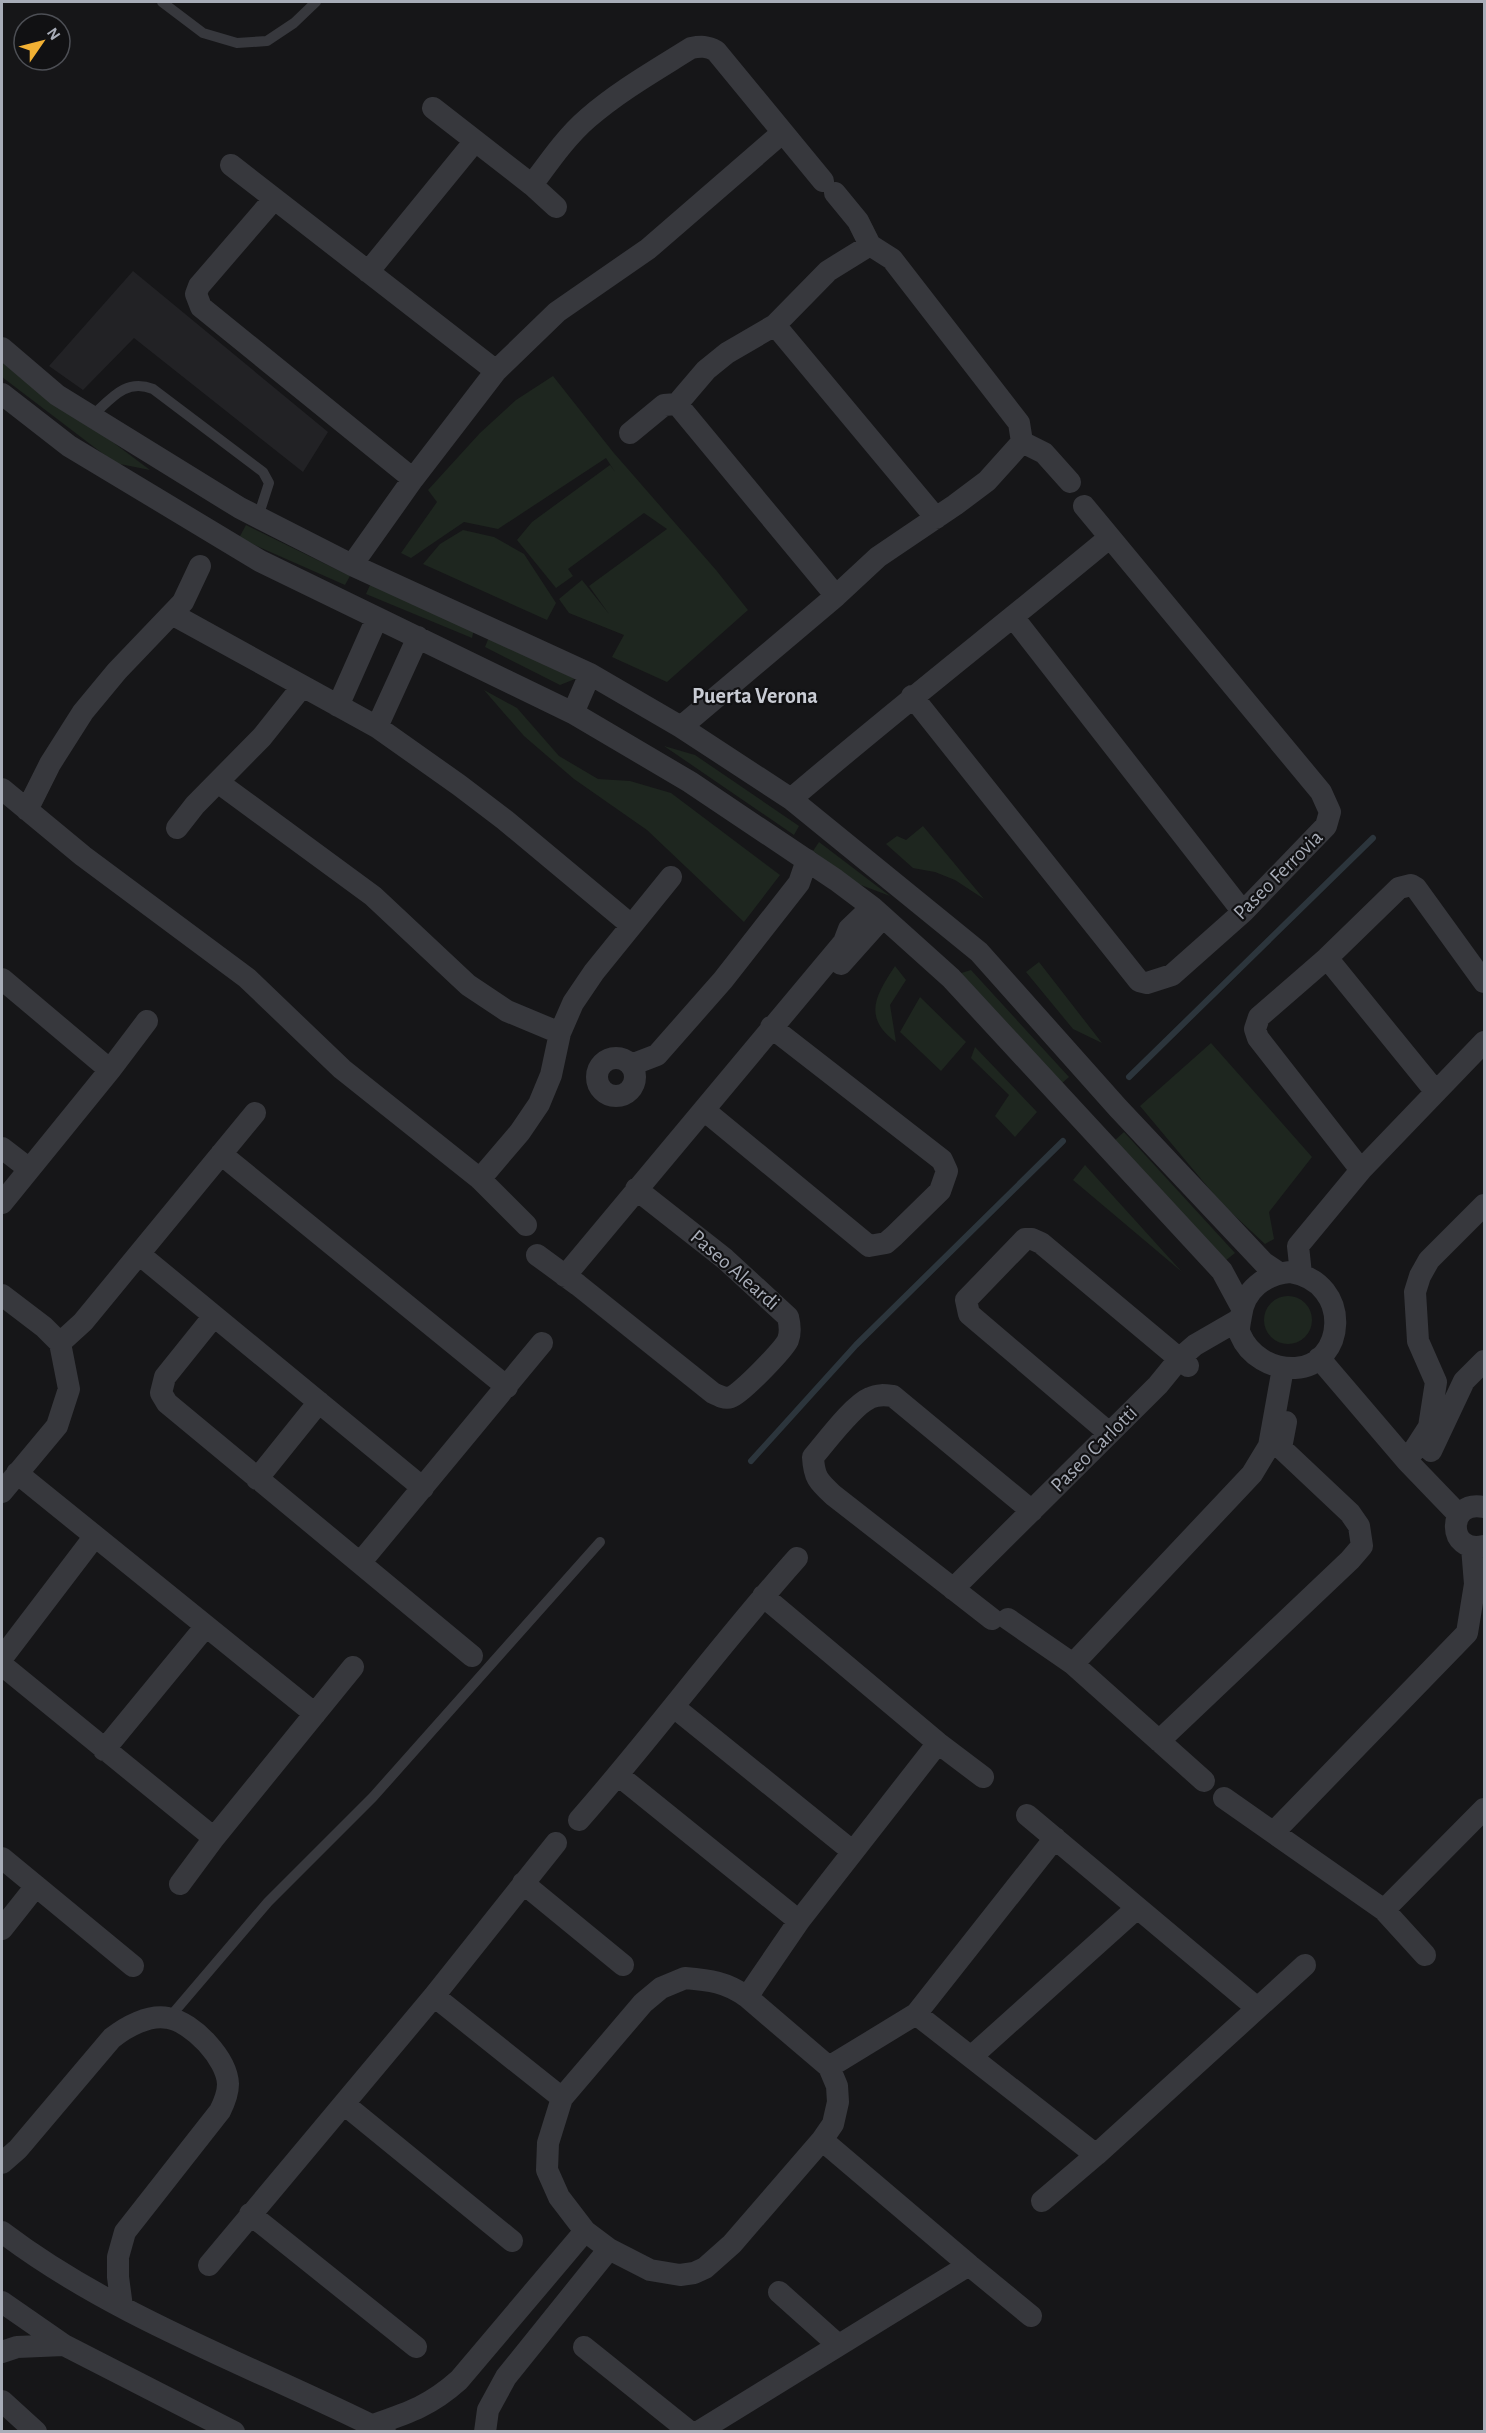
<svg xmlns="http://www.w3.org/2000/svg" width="1486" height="2433" viewBox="0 0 1486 2433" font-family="'Alegreya Sans',sans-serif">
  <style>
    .built { fill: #222225 }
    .green { fill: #1e261f }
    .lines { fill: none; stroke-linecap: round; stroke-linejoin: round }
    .stream { stroke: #2c353c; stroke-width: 6 }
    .service { stroke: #37383d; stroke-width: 10 }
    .minor { stroke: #37383d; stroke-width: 22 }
    .labels { text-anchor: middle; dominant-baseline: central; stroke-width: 4.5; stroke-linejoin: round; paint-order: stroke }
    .street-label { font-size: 21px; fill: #a8adb8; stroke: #111113 }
    .neighbourhood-label { font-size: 22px; font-weight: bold; fill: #c9ccd4; stroke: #111113 }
  </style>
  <rect width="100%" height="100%" fill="#161618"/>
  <path class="built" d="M133,271L328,432L303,472L134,338L83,390L49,366Z"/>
  <path class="green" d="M2,359L150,470L115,463L2,377Z
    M553,376L613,452L716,570L748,610L667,682L612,657L624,635L569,613L559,599L582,580L609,614L589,586L667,529L644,513L568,569L573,576L556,588L517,540L532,522L610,465L615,472L606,458L498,529L464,522L411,558L401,553L437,502L428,490L480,433L516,400Z
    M246,525L350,576L345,585L239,538Z
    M463,530L494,537L524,554L556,603L547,620L423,564L440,544Z
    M371,583L474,629L472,638L366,594Z
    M489,637L575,679L560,685L485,647Z
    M484,690L517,708L559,756L598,779L630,781L671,793L780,875L744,922L647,830L574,779L524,736Z
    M664,746L695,755L799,826L794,835Z
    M923,826L984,899L955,880L935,872L913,868L886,844L897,836L906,840Z
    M819,842L890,896L853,882L813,851Z
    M1039,962L1102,1043L1073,1029L1026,972Z
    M895,966L906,980L890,1005L896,1042C862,1017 876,995 895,966Z
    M971,970L1069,1077L1061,1084L958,974Z
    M920,997L966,1042L941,1071L900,1032Z
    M1211,1043L1312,1157L1269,1212L1274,1239L1265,1244L1222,1204L1140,1106Z
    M975,1047L1037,1112L1015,1137L995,1116L1009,1095L971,1058Z
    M1124,1132L1235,1253L1225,1261L1114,1141Z
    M1085,1165L1182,1272L1073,1180Z
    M1264 1320a24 24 0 1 1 48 0a24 24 0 1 1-48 0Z"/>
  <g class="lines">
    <path class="stream" d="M1129,1077L1373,838
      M751,1461L856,1345L1063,1141"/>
    <path class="service" d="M162,2L203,33L237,43L267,41L294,23L316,2
      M91,417C111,399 125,378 153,389L263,472L269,483L258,517
      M169,2018L268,1902L373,1797L600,1542"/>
    <path class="minor" d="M433,108L532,185L556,207
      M231,165L496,371
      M532,185C549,162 566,137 588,118C619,91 656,70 691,48C701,46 707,46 716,51L823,181
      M835,193L858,221L870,245L892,259L1019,423L1022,442
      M274,199L199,286L196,294L201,307L413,479
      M368,272L475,141
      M775,325L936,518
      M2,348L57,395L240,508L352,565L590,674L681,727L791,799L979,952L1118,1108L1264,1263L1279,1273
      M2,394L69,446L260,561L573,713L690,782L836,880L872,907L951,978L1222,1271L1242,1308
      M677,404L836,596
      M630,433L664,405L677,404L706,370L727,353L775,325L828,271L870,245
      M1022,442L1044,453L1070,482
      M352,565L413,479L496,371L557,312L648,249L782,133
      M172,614L377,727L459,785L505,820L631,925
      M1013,617L1243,912
      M912,696L1139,981L1147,983L1172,975L1243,912L1326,826L1330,812L1321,792L1084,506
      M338,706L377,618
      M573,713L590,674
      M377,727L418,637
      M681,727L836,596L878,557L955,505L987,481L1022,442
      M219,783L373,896L468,985L507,1011L560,1033
      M2,789L83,856L247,978L342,1069L480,1179L526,1225
      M791,799C895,710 1003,626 1109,538
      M27,810L50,764L83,712L117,671L183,602L200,566
      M177,828L195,805L262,737L301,688
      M1327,958L1436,1092
      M841,964L883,917
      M2,979L110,1070
      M597 1077a19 19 0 1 1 38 0a19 19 0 1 1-38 0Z
      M631,1065L657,1055L723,980L799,883L807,860
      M704,1110L869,1246L886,1243L894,1236L940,1191L947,1171L942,1160L771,1027
      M2,1148L28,1168
      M221,1154L507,1387
      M1361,1170L1258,1038L1255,1029L1259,1017L1327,958L1399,888L1411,885L1416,888L1484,982
      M480,1179L520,1132L539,1104L551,1075L560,1033L573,1003L594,972L671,877
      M2,1203L110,1070L147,1021
      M139,1254L423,1488
      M537,1255L578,1285L713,1393C719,1396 725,1399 731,1397C741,1394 784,1349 788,1340C791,1332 790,1325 788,1317L725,1259L636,1189
      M1290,1272C1354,1283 1345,1366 1295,1368C1272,1369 1249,1356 1240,1334C1238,1329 1240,1322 1241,1316C1244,1290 1265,1274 1290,1272Z
      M1301,1274L1298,1246L1361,1170L1484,1042
      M565,1276L844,942L849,929L872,907
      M2,1295L44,1327L60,1343L69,1389L57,1426L2,1492
      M214,1316L165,1377L161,1393L167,1403L472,1656
      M60,1343L83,1322L255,1113
      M1319,1358L1407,1461L1459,1515
      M1109,1433L969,1314L966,1300L1025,1239H1032L1041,1243L1188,1366
      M1431,1451L1464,1381L1484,1361
      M1407,1461L1429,1427L1436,1382L1418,1341L1415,1292L1420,1276L1429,1260L1484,1205
      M17,1473L315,1714
      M257,1479L319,1402
      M1484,1507C1446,1499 1447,1555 1484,1546
      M360,1563L542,1343
      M953,1589L1158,1385L1180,1358L1195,1345L1240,1319
      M763,1596L938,1743L983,1777
      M992,1619L833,1495C818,1481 814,1477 813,1457C826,1442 853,1405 870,1398C878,1394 885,1395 893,1396L1032,1511
      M1008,1619L1073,1664
      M2,1658L95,1536
      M2,1665L214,1838L180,1884
      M674,1707L852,1851
      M1159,1741L1350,1560L1362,1546L1359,1526L1350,1513L1281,1448L1286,1422
      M104,1750L206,1626
      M618,1775L799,1921
      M1204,1781L1073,1664L1252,1474L1269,1446L1283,1368
      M1224,1798L1384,1910L1425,1955
      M1027,1815L1257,2008
      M579,1820C654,1735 721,1643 797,1558
      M1274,1832L1467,1633L1475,1584L1472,1547
      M214,1838L353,1667
      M2,1858L133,1966
      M523,1883L623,1965
      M1384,1910L1484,1809
      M2,1929L36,1886
      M685,1978C709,1980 727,1982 747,1997L829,2067L837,2086L838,2102L833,2124L822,2140L732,2244L705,2268L694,2273L680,2275L650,2270L609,2249L585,2231L559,2197L547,2170L548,2143L562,2098L643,2003L661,1988Z
      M434,1996L562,2098
      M747,1997L799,1921L938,1743
      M916,2014L1096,2155
      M971,2057L1137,1908
      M829,2067L916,2014L1055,1838
      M344,2104L512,2241
      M822,2140L969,2265
      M2,2163L18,2149L112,2038C126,2027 149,2014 168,2018C193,2022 227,2059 228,2084C228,2094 224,2103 220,2111L125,2232L118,2257V2277L122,2307
      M1042,2201L1096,2155L1305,1965
      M250,2214L416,2347
      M2,2232C115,2318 258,2368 385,2432
      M209,2265L434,1996L556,1843
      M779,2292L837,2344
      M2,2302L64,2345L234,2432
      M584,2347L690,2432
      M2,2352L17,2347L64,2345
      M2,2401L36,2432
      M373,2425C408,2413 430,2406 459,2380L585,2231
      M485,2432L488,2410L506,2377L609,2249
      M698,2432L969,2265L1031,2316"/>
  </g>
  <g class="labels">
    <g class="street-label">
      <text transform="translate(1278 875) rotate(-45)">Paseo Ferrovia</text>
      <text transform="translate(735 1270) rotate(41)">Paseo Aleardi</text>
      <text transform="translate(1094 1449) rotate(-45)">Paseo Carlotti</text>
    </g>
    <g class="neighbourhood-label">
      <text x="755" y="696">Puerta Verona</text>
    </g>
  </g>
  <rect width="1486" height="2433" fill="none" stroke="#a8adb8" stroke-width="6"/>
  <g transform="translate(42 42) rotate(55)"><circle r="28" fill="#111113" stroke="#4d4f55" stroke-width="1.5"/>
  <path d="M0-4.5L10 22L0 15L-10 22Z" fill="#f2b134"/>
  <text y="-9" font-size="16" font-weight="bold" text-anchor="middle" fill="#a8adb8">N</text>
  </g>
</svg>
